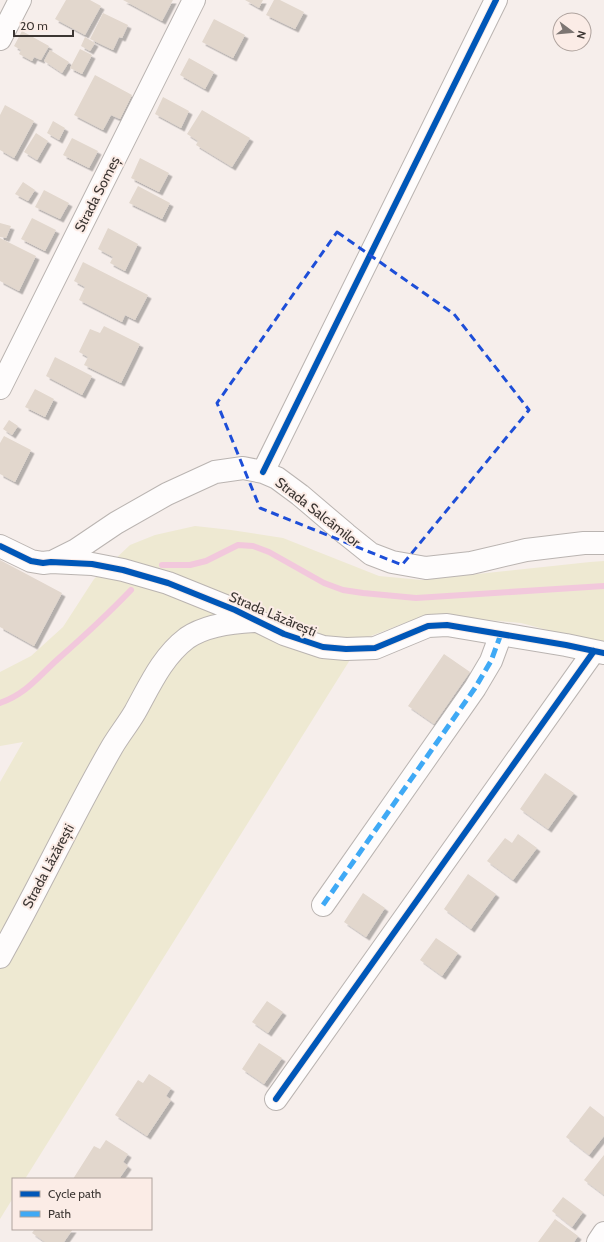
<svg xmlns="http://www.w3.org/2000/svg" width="604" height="1242" viewBox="0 0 604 1242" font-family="Cabin,sans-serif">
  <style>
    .green { fill: #eee9d2 }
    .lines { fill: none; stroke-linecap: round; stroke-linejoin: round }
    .stream { stroke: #f2c8dc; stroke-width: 6 }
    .building { fill: #e2d7cd; filter: url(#shadow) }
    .minor-casing { stroke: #bab4b1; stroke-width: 24 }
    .minor { stroke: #fefcfc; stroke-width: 22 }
    .quiet { stroke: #3fa9f5; stroke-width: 5; stroke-dasharray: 10 5; stroke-linecap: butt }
    .cycleway-casing { stroke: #fbece6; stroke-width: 8 }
    .cycleway { stroke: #0057b8; stroke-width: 6 }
    .marked { fill: none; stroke: #1d4ed8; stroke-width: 3; stroke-dasharray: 8 5; stroke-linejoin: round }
    .labels { text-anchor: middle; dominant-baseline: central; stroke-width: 4; stroke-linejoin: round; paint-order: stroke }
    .street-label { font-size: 14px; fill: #3c3633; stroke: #fbece6 }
  </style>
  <defs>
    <filter id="shadow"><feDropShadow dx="3.5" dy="3.5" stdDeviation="0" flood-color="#0004"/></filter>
  </defs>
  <rect width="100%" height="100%" fill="#f6eeeb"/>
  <path class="green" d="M195,526L231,530L283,538L379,576L422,580L590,562L604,561V645L521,623L456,617L410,621L363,639L25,1179H13V1198L0,1219V782L23,742L0,746V672L31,656L63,627L94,579L130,545L155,535Z"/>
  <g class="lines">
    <path class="stream" d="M162,565H190L206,561L238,545L253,546L269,552L324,583L343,590L363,593L416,598L604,586
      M0,703C26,694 38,677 58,659C83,637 107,615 131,590"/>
  </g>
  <path class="building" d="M66,0H90L101,6L85,35L55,19Z
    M123,0H173L162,21Z
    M245,0H263L259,8Z
    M274,0H280L304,12L295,29L266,15Z
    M103,13L128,25L122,38L119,37L113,50L90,39Z
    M214,19L245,35L233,58L202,42Z
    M22,31L49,46L41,60L34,57L32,61L19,54L21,50L14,46Z
    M85,37L95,43L90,51L81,46Z
    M80,49L92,55L82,74L70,68Z
    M50,50L69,62L62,73L44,61Z
    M189,58L214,72L205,89L180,75Z
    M95,75L132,95L120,119L111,115L103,130L74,115Z
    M163,97L189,111L181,128L155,114Z
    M5,105L34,121L14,158L0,150V115Z
    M202,110L250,138L232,167L196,145L198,141L187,134Z
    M53,121L65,128L59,140L47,133Z
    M36,133L48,141L37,160L24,152Z
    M72,138L98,151L89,168L63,155Z
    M140,158L169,173L159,192L131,178Z
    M23,182L35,190L28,201L15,194Z
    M138,186L170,203L162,219L129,203Z
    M44,190L69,203L60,219L35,207Z
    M32,218L56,230L45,251L21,239Z
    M0,223L11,226L6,238L0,237Z
    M108,228L138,244L125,271L110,263L113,257L98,249Z
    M0,238L36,256L19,291L0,281Z
    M83,262L148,295L135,320L125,315L122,322L79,300L85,287L74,281Z
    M104,326L140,344L121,383L84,365L88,357L79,352L90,329L100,333Z
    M55,357L92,376L82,395L46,376Z
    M35,389L54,399L45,417L25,407Z
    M9,420L18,426L12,435L3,429Z
    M4,436L31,450L15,482L0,474V443Z
    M0,560L62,593L34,646L0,627Z
    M444,654L470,672L434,724L408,706Z
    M545,773L574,793L548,829L520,809Z
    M518,834L537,848L513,880L487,861L505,838L512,843Z
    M468,874L496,894L471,929L444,909Z
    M363,893L385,908L366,937L344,922Z
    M436,938L458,953L442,976L420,960Z
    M267,1001L283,1012L268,1033L252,1022Z
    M259,1043L282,1058L264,1084L242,1069Z
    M149,1074L171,1088L166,1096L171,1100L147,1136L115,1115L138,1080L143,1083Z
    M590,1106L604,1117V1136L589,1155L566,1137Z
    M106,1140L128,1154L123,1162L128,1166L119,1179H73L94,1146L100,1149Z
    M604,1155V1195L584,1180Z
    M563,1197L583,1212L572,1227L552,1211Z
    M555,1219L578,1236L574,1242H538Z
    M35,1229H73L64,1242H45L32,1233Z"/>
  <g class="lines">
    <defs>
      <path id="minor" d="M0,39L20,0
        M0,388L194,0
        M263,472L496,0
        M0,546L31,561L43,563L51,562L92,564L123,570L168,583L235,610L284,634L323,647L346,649L375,648L428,626L447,625L566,645L604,653
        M52,562L76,550L116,523L167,494L215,472L243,468L263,472L277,478L300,495L346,534L371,554L392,562L426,568L471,563L526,550L584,543H604
        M323,905L475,688L491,661L501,634
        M0,957C39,888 72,816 112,747C119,735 128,724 135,712C150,685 162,657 187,638C206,625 232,622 254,621
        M276,1099L594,651
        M598,1242L604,1233"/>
    </defs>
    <use href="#minor" class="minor-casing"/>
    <use href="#minor" class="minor"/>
    <path class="quiet" d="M323,905L475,688L491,661L501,634"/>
    <defs>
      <path id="cycleway" d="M263,472L496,0
        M0,546L31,561L43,563L51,562L92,564L123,570L168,583L235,610L284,634L323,647L346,649L375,648L428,626L447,625L566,645L604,653
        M276,1099L594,651"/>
    </defs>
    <use href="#cycleway" class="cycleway-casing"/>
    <use href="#cycleway" class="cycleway"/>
  </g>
  <path class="marked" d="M337,232L454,314L529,410L402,565L260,508L217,403Z"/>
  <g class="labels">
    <g class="street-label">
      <text transform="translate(97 194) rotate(-63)">Strada Someș</text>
      <text transform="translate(318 512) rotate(38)">Strada Salcâmilor</text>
      <text transform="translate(273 614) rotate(23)">Strada Lăzărești</text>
      <text transform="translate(48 866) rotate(-62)">Strada Lăzărești</text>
    </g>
  </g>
  <rect x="12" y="1178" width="140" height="52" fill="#fbece6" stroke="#afa39e"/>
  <rect x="20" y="1191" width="20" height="6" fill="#0057b8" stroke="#afa39e"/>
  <text x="48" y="1198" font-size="12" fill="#3c3633">Cycle path</text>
  <rect x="20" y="1211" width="20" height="6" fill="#3fa9f5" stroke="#afa39e"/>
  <text x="48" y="1218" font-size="12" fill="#3c3633">Path</text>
  <g transform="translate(572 32) rotate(106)"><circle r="19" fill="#fbece6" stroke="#afa39e"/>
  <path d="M0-3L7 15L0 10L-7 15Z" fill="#7d7673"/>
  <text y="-6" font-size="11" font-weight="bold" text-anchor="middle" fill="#3c3633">N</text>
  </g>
  <path d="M14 30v6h59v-6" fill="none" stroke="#3c3633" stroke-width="2"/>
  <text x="20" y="30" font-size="12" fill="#3c3633" stroke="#fbece6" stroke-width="3" paint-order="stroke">20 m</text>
</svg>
